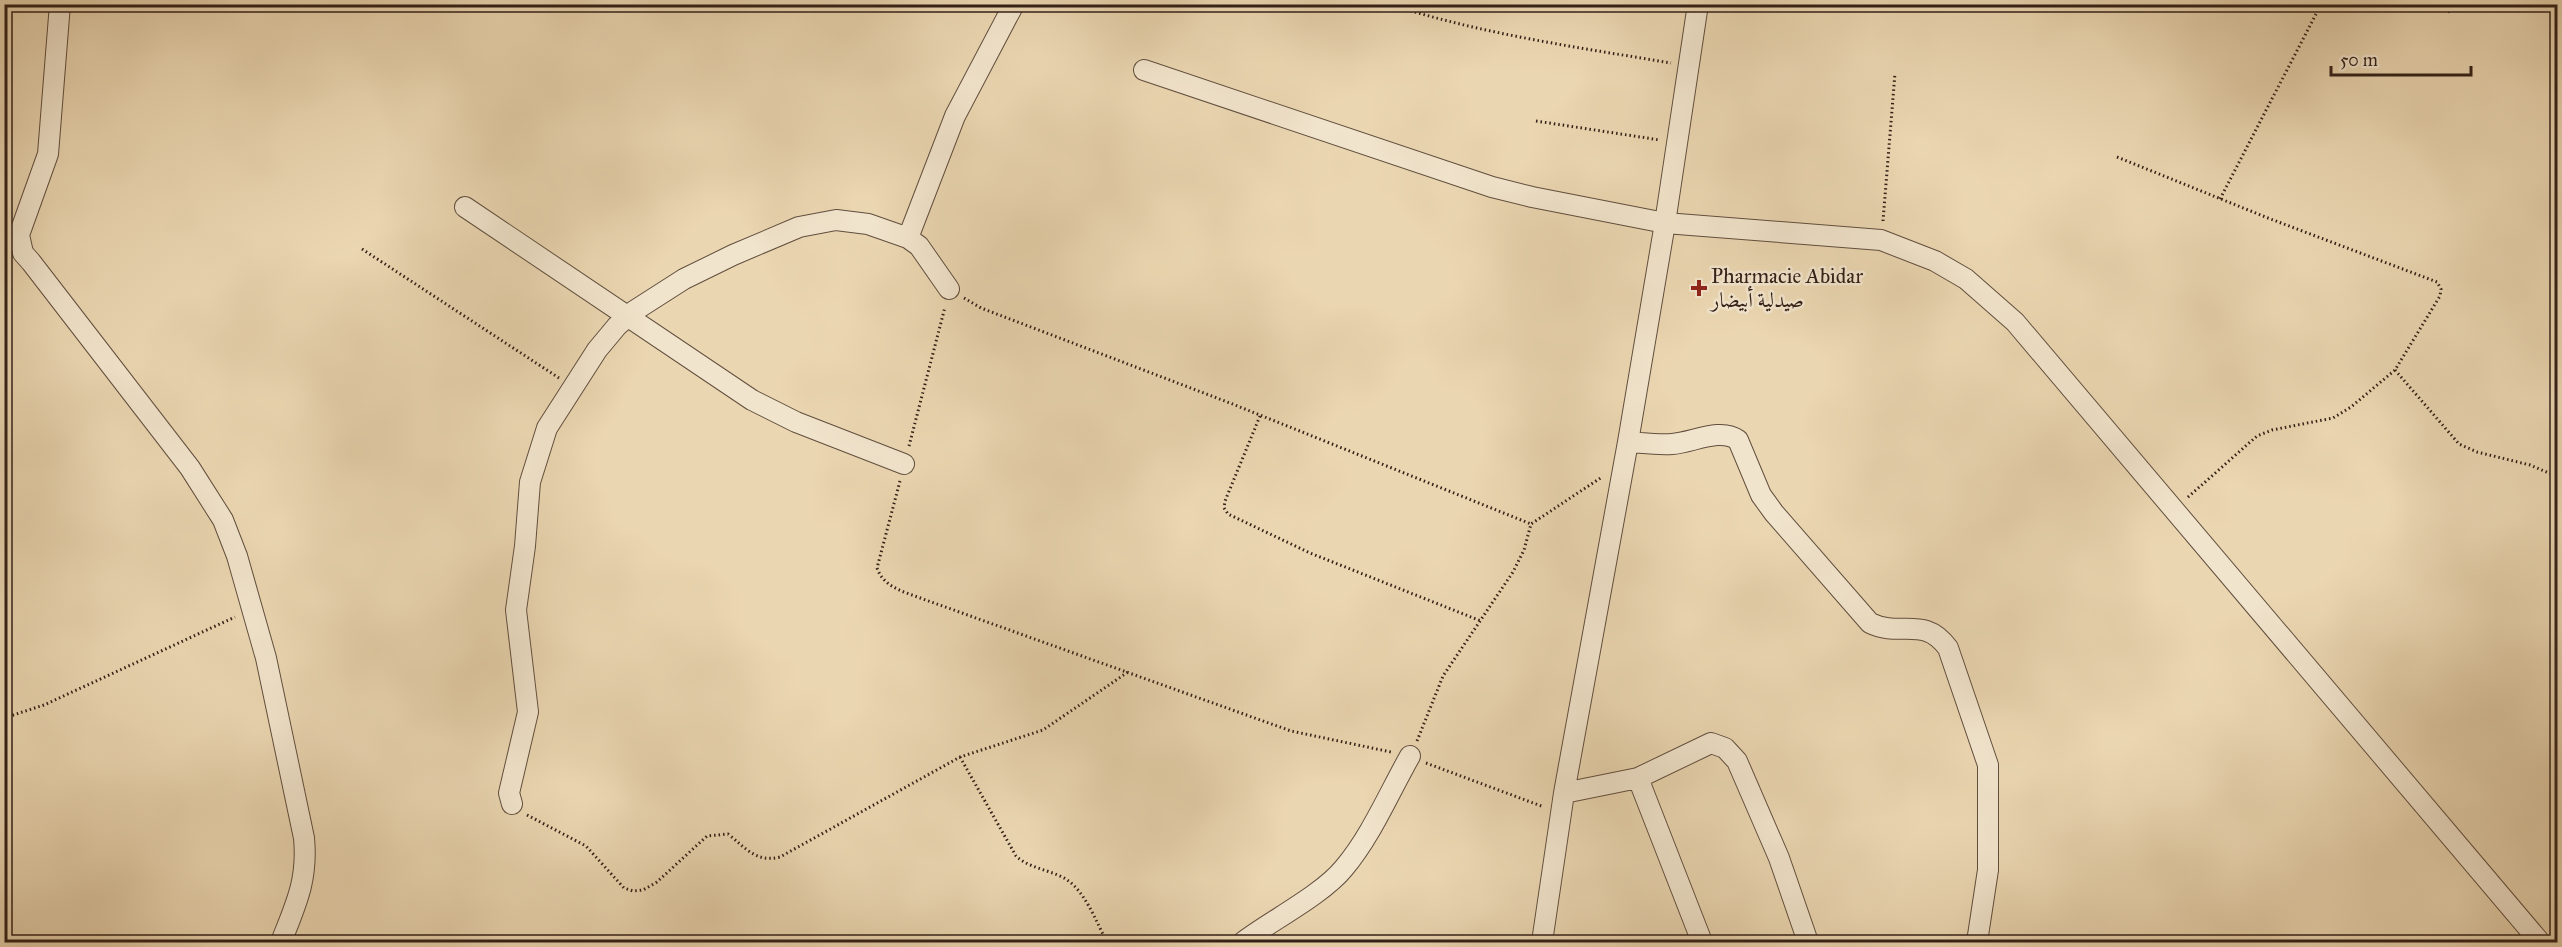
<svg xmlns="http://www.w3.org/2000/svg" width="2562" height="947" viewBox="0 0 2562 947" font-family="'IM FELL Great Primer',Amiri,serif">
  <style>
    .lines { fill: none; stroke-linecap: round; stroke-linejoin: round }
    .street-casing { stroke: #614e3e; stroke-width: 22 }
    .path { stroke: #332018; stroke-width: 3; stroke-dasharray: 1.5 3; stroke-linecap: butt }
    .street { stroke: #f1e4cc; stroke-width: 20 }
    .poi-dot { fill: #8f2418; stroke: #f1e4cc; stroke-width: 2 }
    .labels { text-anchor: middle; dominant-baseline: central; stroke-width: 5; stroke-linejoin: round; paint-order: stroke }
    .poi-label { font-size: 21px; fill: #332018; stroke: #f1e4cc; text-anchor: start }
  </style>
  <rect width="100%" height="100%" fill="#ead6b1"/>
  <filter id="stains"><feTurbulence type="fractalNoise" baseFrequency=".00333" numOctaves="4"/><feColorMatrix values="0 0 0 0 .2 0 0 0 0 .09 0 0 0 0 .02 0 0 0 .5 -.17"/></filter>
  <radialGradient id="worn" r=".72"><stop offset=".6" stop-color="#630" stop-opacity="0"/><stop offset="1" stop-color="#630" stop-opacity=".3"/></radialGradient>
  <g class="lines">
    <defs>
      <path id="street" d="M60,4L48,154L19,235L23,253L31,262L190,468L223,520L237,556L266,658L304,838C308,880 296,904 281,942
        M1144,70L1492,187L1532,197L1665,223L1881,240L1935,261L1966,279L2015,322L2540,942
        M465,207L752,400L796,422L904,464
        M908,238L955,116L1014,4
        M1628,442C1643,443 1658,445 1672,444C1692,443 1720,427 1738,440L1761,495L1774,513L1870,623C1901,638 1924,615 1948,648L1988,765V870L1977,942
        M1638,778L1702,942
        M1564,793L1638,778L1711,743L1725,748L1737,761L1779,858L1808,942
        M512,804L509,793L528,712L516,610L525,546L530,482L547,428L597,350L617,326L634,311L684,279L733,255L799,227L836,220L868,224L908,238L919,246L949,289
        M1243,942C1272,920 1322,895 1344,868C1371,836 1389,793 1410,756
        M1542,942L1564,793L1628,442L1665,223L1698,4"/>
    </defs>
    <use href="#street" class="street-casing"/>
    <path class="path" d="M1389,4C1481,34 1576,47 1671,63
      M2095,4L2096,11
      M2432,4L2450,12
      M1536,121L1660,140
      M2117,157L2268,218L2437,282L2441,289L2440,296L2395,370L2351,407L2333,418L2272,430L2257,436L2187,498
      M2220,199L2316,14
      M1883,221L1895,73
      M362,249L559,378
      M964,298L981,308L1230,403L1531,524
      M2395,370L2459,444L2477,452L2530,465L2558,477
      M1260,416L1225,501L1224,508L1228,514L1310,553L1481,621
      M909,446L945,307
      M900,481L877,568C884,588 905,592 923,599L1291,731L1391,752
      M4,718L44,705L235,617
      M1417,741L1443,676L1513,572L1524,550L1531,524L1602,477
      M960,757L1016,856C1029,868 1046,869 1062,877C1084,887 1096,922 1107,942
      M1426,763L1544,807
      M527,815L586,846L624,888L633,891L643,890L657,882L707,836L728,834C746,848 756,863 780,857L960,757L1043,730L1128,672"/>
    <use href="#street" class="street"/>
  </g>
  <path class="poi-dot" d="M1696 279h6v6h6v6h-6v6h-6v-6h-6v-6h6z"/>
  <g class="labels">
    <g class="poi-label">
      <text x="1711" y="276">Pharmacie Abidar<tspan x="1711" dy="24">صيدلية أبيضار</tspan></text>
    </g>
  </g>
  <rect width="2562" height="947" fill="none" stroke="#ead6b1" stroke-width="24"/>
  <rect x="6" y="6" width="2550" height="935" fill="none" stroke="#332018" stroke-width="3"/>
  <rect x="12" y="12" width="2538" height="923" fill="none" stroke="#332018" stroke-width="1.5"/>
  <path d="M2331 66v9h140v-9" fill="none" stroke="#332018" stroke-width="3"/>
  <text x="2340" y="66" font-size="18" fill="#332018" stroke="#f1e4cc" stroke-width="4.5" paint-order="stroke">50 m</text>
  <rect width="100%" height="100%" filter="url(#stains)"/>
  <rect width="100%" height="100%" fill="url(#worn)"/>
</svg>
